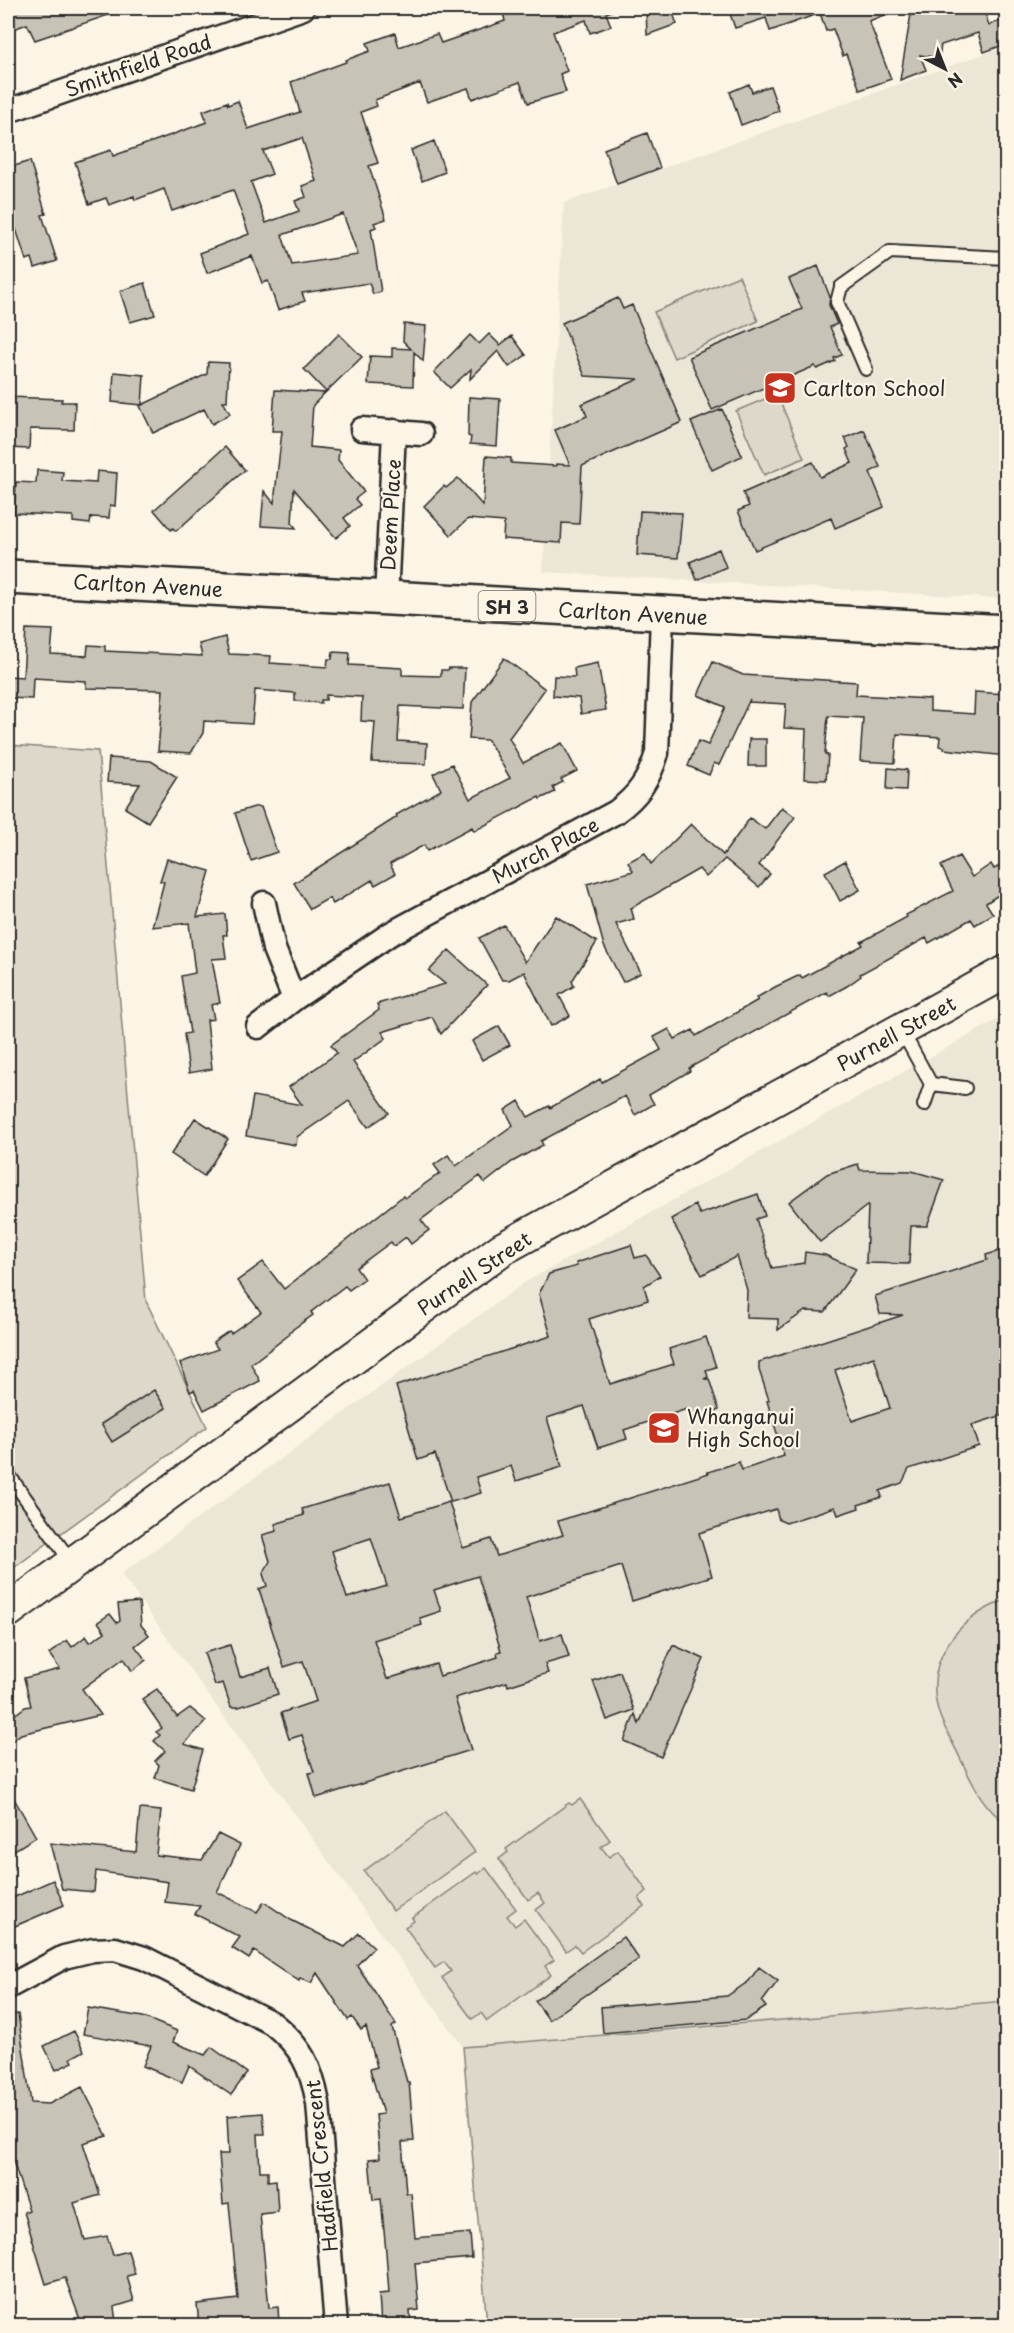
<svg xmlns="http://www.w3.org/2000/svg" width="1014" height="2333" viewBox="0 0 1014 2333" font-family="'Playpen Sans',sans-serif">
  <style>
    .built { fill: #ece6d7 }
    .green { fill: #ded8ca; stroke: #84827a; stroke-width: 1.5 }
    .building { fill: #c8c3b7; stroke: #2b2b2b; stroke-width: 1.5; fill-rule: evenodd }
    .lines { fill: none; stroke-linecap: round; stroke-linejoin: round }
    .service-casing { stroke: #2b2b2b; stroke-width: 16 }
    .minor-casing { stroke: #2b2b2b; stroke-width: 27 }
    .secondary-casing { stroke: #2b2b2b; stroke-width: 36 }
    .trunk-casing { stroke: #2b2b2b; stroke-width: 38 }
    .service { stroke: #fcf5e5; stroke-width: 12 }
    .minor { stroke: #fcf5e5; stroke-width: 22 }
    .secondary { stroke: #fcf5e5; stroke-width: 32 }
    .trunk { stroke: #fcf5e5; stroke-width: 33 }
    .labels { text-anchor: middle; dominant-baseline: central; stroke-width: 4.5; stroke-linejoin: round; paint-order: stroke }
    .shield { fill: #fcf5e5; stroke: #6a6863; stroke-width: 1.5 }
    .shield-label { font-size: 18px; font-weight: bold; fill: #2b2b2b }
    .street-label { font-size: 20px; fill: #2b2b2b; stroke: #fcf5e5 }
    .poi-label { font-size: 20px; fill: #2b2b2b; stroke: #fcf5e5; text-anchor: start }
  </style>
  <rect width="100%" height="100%" fill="#fcf5e5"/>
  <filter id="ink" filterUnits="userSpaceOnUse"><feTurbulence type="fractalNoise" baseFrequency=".0167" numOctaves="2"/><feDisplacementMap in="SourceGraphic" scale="12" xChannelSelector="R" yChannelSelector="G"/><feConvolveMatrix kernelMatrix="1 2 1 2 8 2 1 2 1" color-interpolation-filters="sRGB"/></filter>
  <g filter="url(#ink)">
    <path class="built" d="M1006,46V599L543,572L564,203Z
      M1006,1015V2001L463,2047L121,1574L524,1283Z"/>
    <path class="green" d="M739,276L758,321L674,358L654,312Z
      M777,394L804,458L764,475L736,411Z
      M8,745L98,751L146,1301L207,1427L8,1572Z
      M1006,1600V1823C983,1808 973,1784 961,1760C955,1747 947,1733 941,1719C920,1665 956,1617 1006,1600Z
      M580,1799L610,1840L601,1847L609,1857L618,1851L647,1891L639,1898L644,1906L581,1952L575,1945L566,1951L536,1910L545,1903L538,1893L528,1900L499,1859L508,1852L506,1849L569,1803L572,1805Z
      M445,1811L475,1852L393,1911L364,1871Z
      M486,1868L516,1909L507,1916L515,1926L524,1919L554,1960L545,1966L551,1975L487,2021L481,2013L472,2019L442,1978L451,1971L444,1962L435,1968L405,1927L414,1921L412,1918L476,1872L478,1874Z
      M1006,2001V2325H487L463,2047Z"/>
    <path class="building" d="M8,8H123V10L35,40L27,24L8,31Z
      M517,8H615V10L606,13L611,26L590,33L586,20L553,32L567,71L560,74L566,92L528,103L520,82L472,99L468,88L427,102L420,83L375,100L377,106L361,112L378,163L369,166L386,219L374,223L376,227L371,229L381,292L373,294L369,283L302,293L305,301L278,310L268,281L262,283L252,256L207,273L200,253L249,234L233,190L172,211L164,189L135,200L134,196L109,205L106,198L89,204L75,162L111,150L113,156L207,122L203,111L227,102L228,105L238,101L248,129L300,112L291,82L346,62V60L370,51L367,43L395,33L399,47L437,34L441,43L505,21L503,13ZM302,138L316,181L302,186L306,197L295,201L299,211L266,223L251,182L272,174L263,151ZM343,214L358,255L292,265L282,235Z
      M646,8H671L677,24L647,35Z
      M728,8H900L901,9L869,21L891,79L860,90L846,54L843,56L833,29L826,31L820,13L770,31L766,18L735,28Z
      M912,8H983L989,25L1006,19V44L984,52L978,33L941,45L939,58L920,55L926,70L900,80Z
      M749,84L752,92L770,86L779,111L741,125L730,92Z
      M647,133L660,168L617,184L604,149Z
      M434,141L445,172L422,181L411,150Z
      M30,161L46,214L42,215L57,261L35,268L32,258L26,260L8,204V168Z
      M818,266L830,297L829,305L837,324L830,327L842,355L834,358L835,361L817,369L815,366L712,410L689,357L802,309L789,279Z
      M145,283L155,315L130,322L120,291Z
      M618,298L623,309L632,305L682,422L582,466L579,524L562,523L561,543L503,539L504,522L468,519L451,535L424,506L444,486L446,488L458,478L483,506L486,456L511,458V463L556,466V464L570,465L555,430L587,416L582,404L639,379L585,376L562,323Z
      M404,324L426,326L423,361L414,352L413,386L368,384L370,356L392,357V348L411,349L403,341Z
      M339,334L362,357L326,392L304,369Z
      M489,334L500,345L512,336L526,355L509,367L498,351L470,379L471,369L450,388L434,372L470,335L479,344Z
      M208,362L229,363L227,401H223L230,414L212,424L204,409L153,433L140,406L142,405L112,402L114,372L144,375L142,405L207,374Z
      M275,390L325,393L313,405L310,447L339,450L338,460L364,492L355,499L360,505L344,518L350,526L336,538L294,489L292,523L296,528L261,526L264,491L274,503L282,431H272Z
      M8,397L62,399L61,402H75L74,430L30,429L29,449L8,448Z
      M469,397L500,399L497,446L470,444L471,437L468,436Z
      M722,409L742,456L712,470L691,422Z
      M864,430L880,467L870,472L884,507L835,528L831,518L755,550L738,511L749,506L743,493L813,462L820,477L852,463L846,449L849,447L845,438Z
      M225,447L245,470L176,531L173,528L171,530L154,510Z
      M37,470L63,472L62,481L96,483L97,471L117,473L115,506L110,505L109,518L91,517L90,524L73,522V516L14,513L16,482L36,483Z
      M640,511L682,513L678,558L637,555Z
      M719,549L726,567L697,580L690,562Z
      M26,629L53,630L51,654L87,656L88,645L105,646V651L202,656L199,644L225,637L229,654L271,656L270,663L327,667L328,659H332L333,652L350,653L349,665L402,668V675L441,676V670H448L449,668H465L463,709L400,706L398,741L427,743L426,764L372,762L375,722L361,721L362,697L326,695V700H321V703L295,701V693L255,690L252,724L204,721L203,733L191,753L158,751L163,690L86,688V681L33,678L32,699L8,698V676L23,677Z
      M504,658L545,689L509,738L523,763L562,743L577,771L561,779L563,782L553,787L555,792L540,799L539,797L474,831L472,827L427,851L424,845L390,864L395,874L375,885L372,880L333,904L329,898L310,909L294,883L397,817L396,815L441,790L433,774L452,764L470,799L510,778L488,740L469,739L472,702Z
      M713,662L743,675L857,682L856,695L930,699V711L974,714L975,692L1006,694V756L944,749V747L939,746L940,737L897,734L895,763L860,761L863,718L828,716L825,754L828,755L826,780L804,779L806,729L784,728L786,704L749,702L750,699L719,765L714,763L709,775L688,766L698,741L708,745L725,707L698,695Z
      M598,663L606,710L581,714L579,698L553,696L554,676L575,677L574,668Z
      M749,739H766V766H748Z
      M109,758L151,761L177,777L148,822L125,808L140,784L107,782Z
      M888,768L907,770L906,790L887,789Z
      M254,807H261L277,852L251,861L235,813Z
      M782,807L795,817L759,865L770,874L759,887L725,859L706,877L699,869L631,908L634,919L616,924L641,973L623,982L604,946L587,884L633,871L628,862L645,853L651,864L691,824L723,855L750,818L765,829Z
      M959,856L972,877L991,864L994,869L1006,863V890L986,903L993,914L975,925L971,919L929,943L926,938L860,974L861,976L847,986L829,996L827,992L689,1068L690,1071L649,1095L654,1104L635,1115L625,1096L541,1141L543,1145L512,1162L485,1183L480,1176L421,1220L429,1230L411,1244L406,1237L394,1246L391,1242L356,1268L364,1279L349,1290L345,1286L311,1312L313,1315L289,1332L290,1334L251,1364L260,1381L204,1410L194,1390L190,1392L180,1363L218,1349L213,1342L229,1331L231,1333L261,1312L237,1281L263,1262L284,1289L403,1196L405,1198L440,1173L434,1165L448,1155L456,1166L513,1125L505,1110L519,1101L528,1117L549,1106L550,1108L600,1079L602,1082L661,1050L654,1037L669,1029L675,1039L693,1030L696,1036L758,1000L756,998L775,987L800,975L802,978L863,945L861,942L907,917L906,915L953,891L941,866Z
      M167,859L210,871L197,917L225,914L227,935H223L226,958L212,959L220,1003L211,1005L214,1019L207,1020L212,1069L189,1073L184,1034L190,1033L181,976L195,973L189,923L152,927L164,882L160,881Z
      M845,861L860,890L840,901L825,872Z
      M556,916L597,942L572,981L574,986L559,995L570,1016L551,1026L524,972L509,980H502L479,938L504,925L525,962Z
      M449,950L487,985L441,1034L432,1017L382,1032L386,1038L353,1062L389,1113L368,1127L349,1101L297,1137L296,1145L246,1136L253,1096L302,1105L289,1087L337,1053L331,1045L379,1010L377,1004L445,984L429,971Z
      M499,1026L510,1045L482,1060L472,1041Z
      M195,1118L228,1139L204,1176L171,1154Z
      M858,1164L860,1170L912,1171L944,1180L927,1226H911L909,1264L866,1263L868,1205L820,1242L789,1202L827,1174Z
      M758,1194L765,1216L756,1219L772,1268L804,1263L805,1252L825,1255L856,1269L825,1312L805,1311L778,1330V1319L746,1318L747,1290L737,1256L702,1275L671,1219L695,1205L700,1214Z
      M631,1245L635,1258L646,1255L660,1276L644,1286L648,1300L589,1319L610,1384L674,1364L669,1349L706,1337L716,1367L706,1370L708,1377L704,1379H709L719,1410L690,1419L687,1409L624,1430L627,1439L598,1448L584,1406L547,1418L562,1467L516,1481L511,1466L476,1477L481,1493L451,1502L435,1454L418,1460L396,1386L551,1336L539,1294L549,1274L577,1266L576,1263Z
      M1006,1249V1414L972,1425L979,1446L909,1469L902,1483L880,1491L882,1497L858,1505L859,1508L838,1515L835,1507L786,1523L779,1520L776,1509L699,1533L712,1576L632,1601L621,1566L526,1597L540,1641L562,1634L569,1657L545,1664L548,1673L508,1686L507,1682L455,1698L471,1750L316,1798L309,1773L314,1772L302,1735L289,1739L281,1713L316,1701L303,1661L284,1667L259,1589L267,1586L263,1574L270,1561L262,1535L277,1531L275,1524L304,1515L302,1509L390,1482L401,1517L449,1502L463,1548L491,1539L497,1556L563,1535L558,1521L709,1473L708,1472L739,1462L742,1470L784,1456L767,1401L769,1400L759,1370V1362L903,1315L880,1314L875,1296L987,1260L986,1255ZM874,1357L890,1408L852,1421L835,1370ZM371,1538L387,1586L347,1598L332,1551ZM478,1576L501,1651L497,1652L498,1657L440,1676L436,1664L387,1679L374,1640L422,1625L420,1618L441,1611L434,1590Z
      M154,1390L166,1408L112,1442L101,1424Z
      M139,1602L141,1625L149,1635L135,1646L146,1660L132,1671L124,1658L82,1689L101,1715L21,1734L8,1744V1720L25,1707L31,1706L24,1678L60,1669L49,1654L67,1640L72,1647L86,1636L90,1642L105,1632L98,1622L110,1614L117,1623L120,1621L118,1604Z
      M230,1645L240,1677L270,1668L278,1694L239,1707H231L223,1683L215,1685L204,1653Z
      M673,1645L704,1659L661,1757L624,1741L635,1714L639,1724Z
      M620,1672L634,1710L607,1720L593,1681Z
      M157,1689L177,1717L190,1708L206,1721L184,1744L203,1750L191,1789L155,1778L159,1765L155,1761L165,1751L154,1741L160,1735L156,1732L162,1728L142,1699Z
      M8,1788L36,1837L8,1854Z
      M140,1809L161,1811L156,1855L202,1860L218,1834L240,1845L217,1892L257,1912L264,1902L291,1920L345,1947L359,1933L374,1947L357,1965L396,2024L392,2027L407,2082H409L414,2141L402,2142L406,2193H411L415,2238L470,2233L472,2258L415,2263L419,2310L410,2311L411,2325H381L379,2294L389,2293L386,2252L381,2199L373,2200L369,2159L380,2158L376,2115L383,2114L370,2069L377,2067L366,2027L361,2030L352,2017L348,2020L317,1973L311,1983L300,1978L299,1981L254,1951L249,1959L232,1948L240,1937L195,1914L200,1906L165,1902L168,1882L96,1871L94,1892L62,1889L50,1843L136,1852Z
      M53,1880L64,1905L8,1929V1900Z
      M623,1937L639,1959L549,2020L535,2001Z
      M759,1967L778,1981L762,2002L766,2007L746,2020L603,2033L601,2007L727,1996L749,1981Z
      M88,2008L143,2017L177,2031L173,2042L205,2055L211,2047L247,2073L231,2095L189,2066L182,2082L143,2066L151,2046L83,2034Z
      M18,2014L31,2103L49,2104L82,2087L107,2136L83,2143L100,2195L74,2203L85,2240L107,2236L113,2255L128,2251L135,2274L127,2276L134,2301L114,2307L116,2322L108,2323L109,2325H82L65,2278L46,2284L24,2212L29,2210L8,2146V2015Z
      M74,2031L84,2051L71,2058L73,2062L56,2070L44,2046Z
      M263,2113L265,2134H258L260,2171H268V2181L276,2180L278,2212L260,2214L269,2308L278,2307L279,2324L199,2325L197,2304L238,2299L229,2203L223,2204L219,2154H229L227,2116Z"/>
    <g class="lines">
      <defs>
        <path id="service" d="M866,369L837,302L841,287L890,252L1006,258
          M902,1031L931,1084L965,1088
          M924,1105L931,1084
          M8,1474L72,1563"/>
        <path id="minor" d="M8,111L303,8
          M362,429L421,434
          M386,599L394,431
          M264,903L274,949L294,999
          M258,1027L294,999L390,934L616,812C638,796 649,780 657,753L662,615
          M8,1987L64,1957L93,1950L115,1949L144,1958L272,2023C302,2047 311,2067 318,2103L336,2326"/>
        <path id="secondary" d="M8,1611L502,1249L1006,972"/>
        <path id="trunk" d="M8,577L1006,632"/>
      </defs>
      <use href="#service" class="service-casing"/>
      <use href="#minor" class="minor-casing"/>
      <use href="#secondary" class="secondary-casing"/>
      <use href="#trunk" class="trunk-casing"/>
      <use href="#service" class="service"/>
      <use href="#minor" class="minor"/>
      <use href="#secondary" class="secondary"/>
      <use href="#trunk" class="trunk"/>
    </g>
  </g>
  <defs>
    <symbol id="school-square" viewBox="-11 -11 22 22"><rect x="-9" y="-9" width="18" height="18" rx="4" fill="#c8321e" stroke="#fcf5e5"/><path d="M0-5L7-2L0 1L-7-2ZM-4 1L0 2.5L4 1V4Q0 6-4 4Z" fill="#fff"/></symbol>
  </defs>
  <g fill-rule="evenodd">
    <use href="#school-square" x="761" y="369" width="38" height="38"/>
    <use href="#school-square" x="645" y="1409" width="38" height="38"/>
  </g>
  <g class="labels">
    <rect class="shield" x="478.5" y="591" width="57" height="30" rx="4.5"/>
    <g class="shield-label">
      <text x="507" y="606">SH 3</text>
    </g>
    <g class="street-label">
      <text transform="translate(138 65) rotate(-19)">Smithfield Road</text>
      <text transform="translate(390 515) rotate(-87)">Deem Place</text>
      <text transform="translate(148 585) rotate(3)">Carlton Avenue</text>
      <text transform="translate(633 613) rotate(3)">Carlton Avenue</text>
      <text transform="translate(545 850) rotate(-28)">Murch Place</text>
      <text transform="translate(896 1033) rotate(-29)">Purnell Street</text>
      <text transform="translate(474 1273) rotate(-34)">Purnell Street</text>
      <text transform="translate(321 2166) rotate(-96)">Hadfield Crescent</text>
    </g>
    <g class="poi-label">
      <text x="803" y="388">Carlton School</text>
      <text x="687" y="1416">Whanganui<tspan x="687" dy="23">High School</tspan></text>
    </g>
  </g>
  <rect width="1014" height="2333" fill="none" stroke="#fcf5e5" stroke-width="30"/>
  <rect x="15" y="15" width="984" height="2303" fill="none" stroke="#2b2b2b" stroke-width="2" filter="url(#ink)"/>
  <g transform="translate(945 69) rotate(138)" stroke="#fcf5e5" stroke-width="4.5" paint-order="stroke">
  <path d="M0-4.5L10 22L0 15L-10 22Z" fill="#2b2b2b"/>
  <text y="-9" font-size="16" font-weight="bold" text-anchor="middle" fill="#2b2b2b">N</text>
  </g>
</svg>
